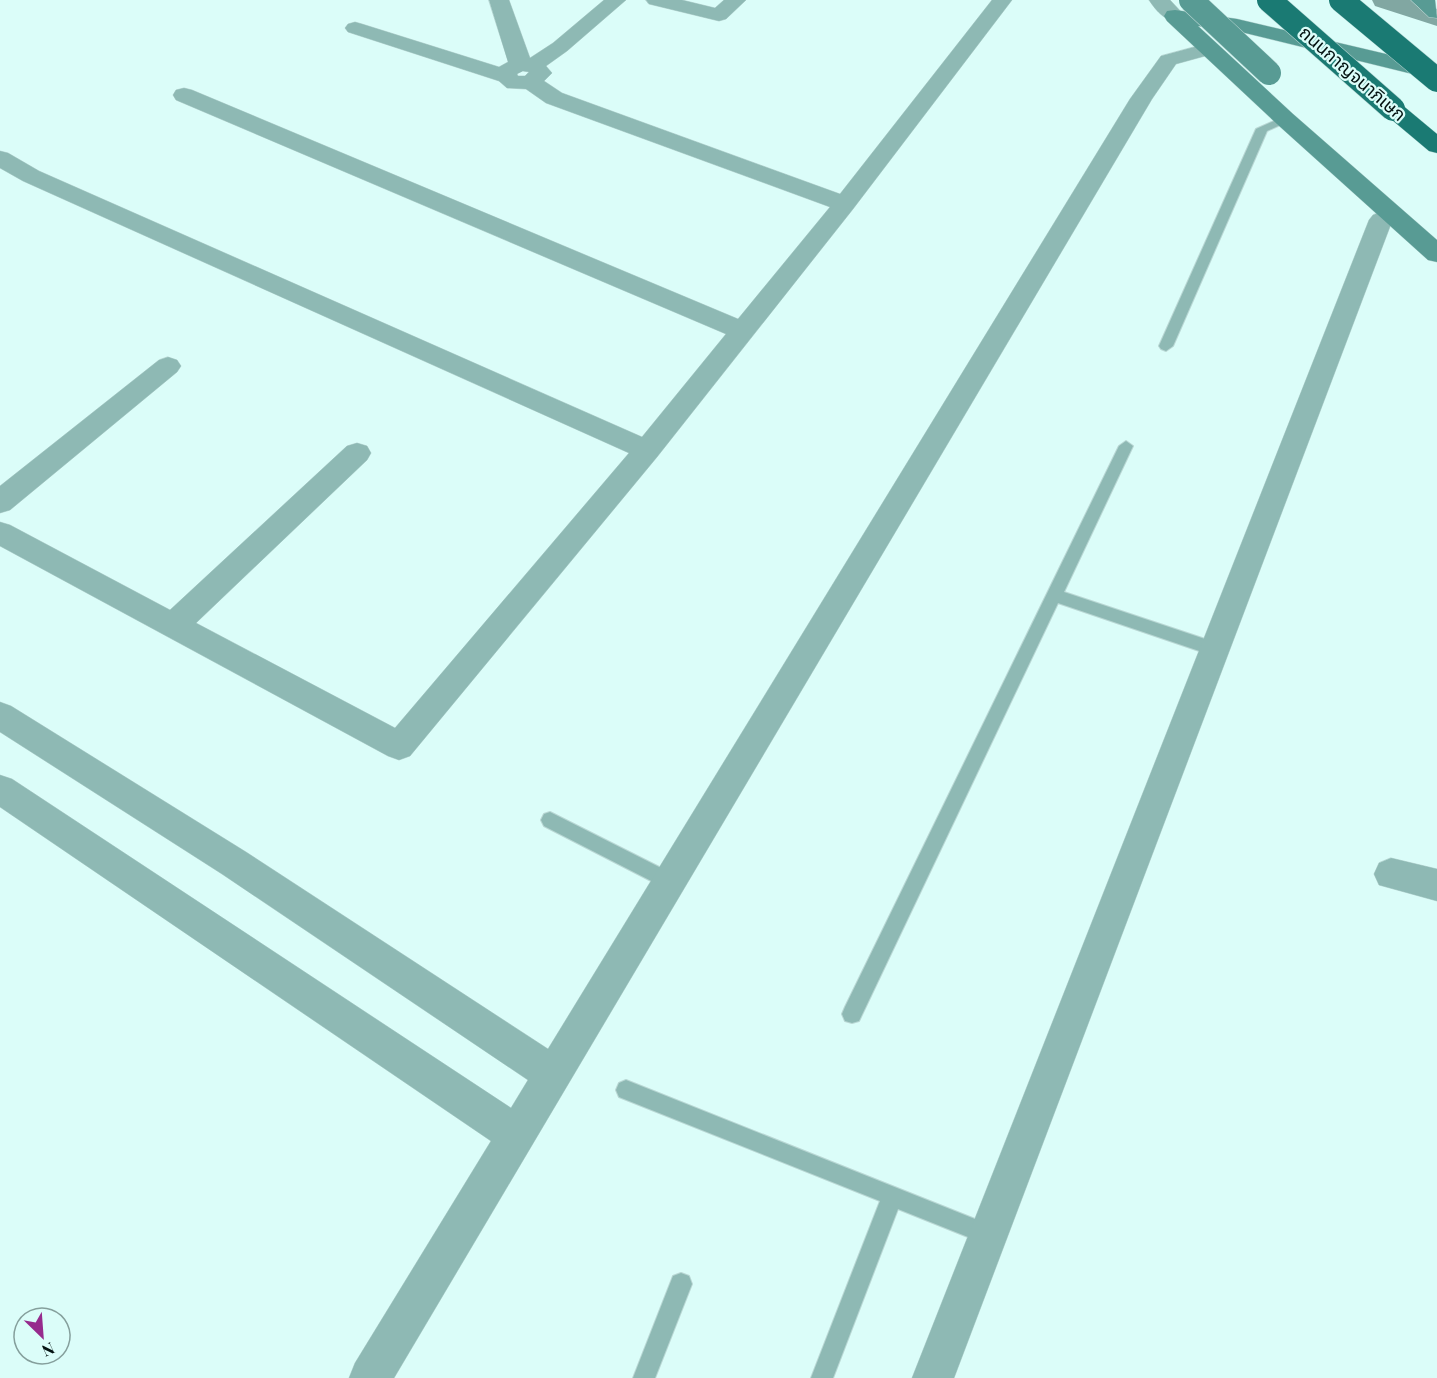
<svg xmlns="http://www.w3.org/2000/svg" width="1437" height="1378" viewBox="0 0 1437 1378" font-family="'Playfair Display','Noto Sans Thai',serif">
  <style>
    .lines { fill: none; stroke-linecap: round; stroke-linejoin: round }
    .canal { fill: #81a7a2; fill-rule: evenodd }
    .service-casing { stroke: #b9d7d4; stroke-width: 2 }
    .minor-casing { stroke: #b9d7d4; stroke-width: 1 }
    .secondary-casing { stroke: #b9d7d4; stroke-width: 1 }
    .trunk-casing { stroke: #b9d7d4; stroke-width: 1 }
    .service { fill: #8eb9b4; fill-rule: evenodd }
    .minor { fill: #8eb9b4; fill-rule: evenodd }
    .secondary { fill: #589b94; fill-rule: evenodd }
    .trunk { fill: #1a7a73; fill-rule: evenodd }
    .secondary-bridge-casing { stroke: #b9d7d4; stroke-width: 25; stroke-linecap: butt }
    .trunk-bridge-casing { stroke: #b9d7d4; stroke-width: 25; stroke-linecap: butt }
    .secondary-bridge { stroke: #589b94; stroke-width: 24 }
    .trunk-bridge { stroke: #1a7a73; stroke-width: 24 }
    .labels { text-anchor: middle; dominant-baseline: central; stroke-width: 4.5; stroke-linejoin: round; paint-order: stroke }
    .far-street-label { font-size: 18px; fill: #041211; stroke: #dbfdf9 }
  </style>
  <rect width="100%" height="100%" fill="#dbfdf9"/>
  <g class="lines">
    <path class="canal" d="M1372,0H1411L1437,9V26L1375,6Z"/>
    <defs>
      <path id="service" d="M1285,116L1291,119L1289,121L1267,131L1173,346L1166,351L1161,349L1159,346L1256,129Z
        M1126,441L1133,446L1064,592L1220,644L1222,649L1220,654L1214,656L1058,603L859,1021L852,1023L845,1021L842,1014L845,1007L1119,446Z
        M550,812L675,875L678,881L675,887L669,889L663,887L544,826L541,820L544,814Z
        M626,1080L995,1227L999,1234L995,1241L988,1245L898,1209L833,1378H811L880,1201L619,1097L616,1090L619,1083Z
        M681,1273L689,1276L692,1284L655,1378H633L673,1276Z"/>
      <path id="minor" d="M489,0H509L530,58L553,43L604,0H626L567,51L546,66L552,73L544,81L562,93L840,194L992,0H1012L853,209L657,457L410,756L399,760L388,756L0,546V522L10,525L170,610L347,446L357,443L367,446L371,453L367,460L196,623L395,728L629,453L23,181L0,168V151L8,153L39,171L642,437L726,334L176,100L173,95L176,90L184,88L192,90L738,319L830,207L546,103L526,89L507,88L499,81L348,32L345,28L348,24L355,22L362,24L499,67L508,62ZM523,71L529,72L525,76H518L517,74Z
        M646,0H682L715,8L724,0H746L726,19L719,21L649,4Z
        M1149,0H1170L1185,16L1182,20C1167,24 1157,12 1149,0Z
        M1209,43L1216,45L1219,49L1216,53L1176,64L1152,99L394,1378H349L355,1363L491,1141L0,807V775L12,779L511,1108L528,1080L222,874L0,732V702L11,706L246,852L548,1049L1130,99L1161,56Z
        M1393,207L1401,209L1405,214L1401,219L1391,224L954,1378H912L1369,220L1373,215Z
        M168,357L177,360L181,366L177,372L10,510L0,513V486L159,360Z
        M1391,858L1437,869V901L1379,885L1374,874L1379,863Z"/>
      <path id="secondary" d="M1411,0H1435L1437,18L1429,17Z
        M1175,10L1237,19L1437,66V80L1237,31L1198,26L1293,114L1437,240V262L1428,260L1277,124L1167,21L1164,16L1167,11Z"/>
      <path id="trunk" d="M1393,102L1401,104L1437,134V153L1429,151L1385,114L1381,109L1385,104Z"/>
    </defs>
    <use href="#service" class="service-casing"/>
    <use href="#minor" class="minor-casing"/>
    <use href="#secondary" class="secondary-casing"/>
    <use href="#trunk" class="trunk-casing"/>
    <use href="#service" class="service"/>
    <use href="#minor" class="minor"/>
    <use href="#secondary" class="secondary"/>
    <use href="#trunk" class="trunk"/>
    <defs>
      <path id="secondary-bridge" d="M1191,0L1269,73"/>
      <path id="trunk-bridge" d="M1269,0L1393,109
        M1341,0L1437,80"/>
    </defs>
    <use href="#secondary-bridge" class="secondary-bridge-casing"/>
    <use href="#trunk-bridge" class="trunk-bridge-casing"/>
    <use href="#secondary-bridge" class="secondary-bridge"/>
    <use href="#trunk-bridge" class="trunk-bridge"/>
  </g>
  <g class="labels">
    <g class="far-street-label">
      <text transform="translate(1353 73) rotate(41)">ถนนกาญจนาภิเษก</text>
    </g>
  </g>
  <g transform="translate(42 1336) rotate(155)"><circle r="28" fill="#dbfdf9" stroke="#859f9c" stroke-width="1.5"/>
  <path d="M0-4.5L10 22L0 15L-10 22Z" fill="#962b8d"/>
  <text y="-9" font-size="16" font-weight="bold" text-anchor="middle" fill="#041211">N</text>
  </g>
</svg>
